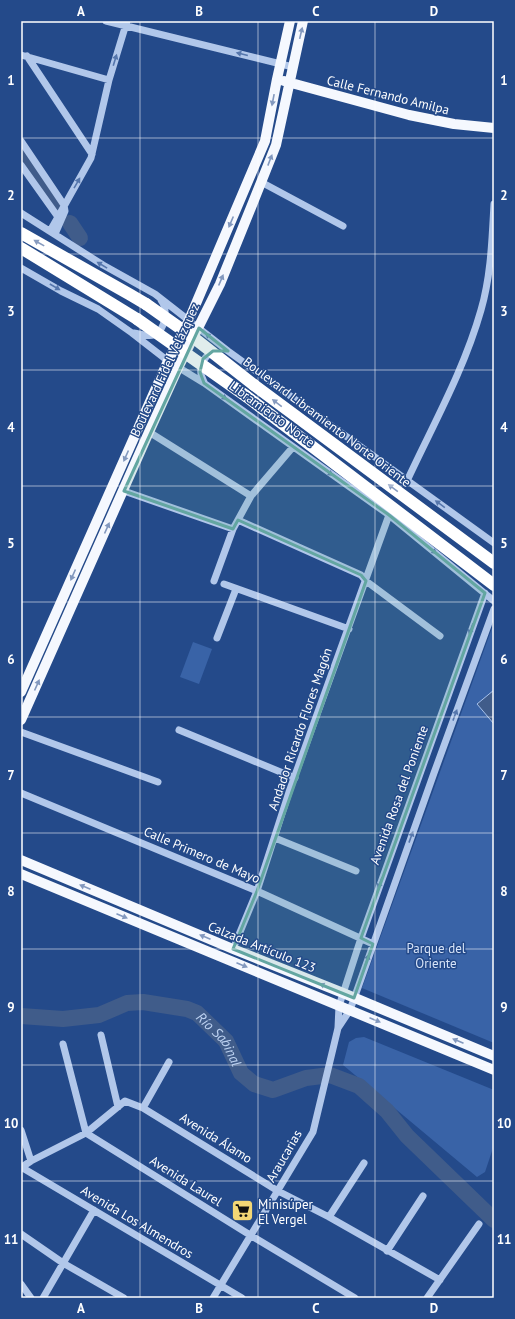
<svg xmlns="http://www.w3.org/2000/svg" width="515" height="1319" viewBox="0 0 515 1319" font-family="'PT Sans',sans-serif">
  <style>
    .green { fill: #3963a7 }
    .water { fill: #405c8a; stroke: #a6c1eb }
    .lines { fill: none; stroke-linecap: round; stroke-linejoin: round }
    .river { stroke: #405c8a; stroke-width: 16 }
    .minor { stroke: #b1c7ea; stroke-width: 7 }
    .major { stroke: #f5f8fe; stroke-width: 10 }
    .highway { stroke: #fff; stroke-width: 12 }
    .highway-bridge { stroke: #fff; stroke-width: 12 }
    .oneway { fill: #8298be }
    .oneway2 { fill: #5576ac }
    .oneway3 { fill: #879bbf }
    .marked { fill: #63a6a1; fill-opacity: 0.2; stroke: #63a6a1; stroke-width: 3; stroke-linejoin: round }
    .grid { fill: none; stroke: #fff; stroke-width: 1; stroke-opacity: 0.55 }
    .labels { text-anchor: middle; dominant-baseline: central; stroke-width: 3; stroke-linejoin: round; paint-order: stroke }
    .street-label { font-size: 13px; fill: #fff; stroke: #244a8a }
    .park-label { font-size: 13px; fill: #d6e3f8; stroke: #244a8a }
    .poi-label { font-size: 13px; fill: #fff; stroke: #244a8a; text-anchor: start }
    .water-label { font-size: 14px; font-style: italic; fill: #bdd2f1; stroke: #244a8a }
    .neatline { fill: none; stroke: #fff; stroke-width: 1.5 }
    .grid-label { font-size: 13px; text-anchor: middle; font-weight: bold; fill: #fff }
  </style>
  <rect width="100%" height="100%" fill="#244a8a"/>
  <path class="green" d="M492,628L494,630V1043L362,988Z
    M193,642L212,649L199,684L180,677Z
    M364,1037L494,1090V1145L485,1172L477,1177L343,1065L349,1042L356,1038Z"/>
  <path class="water" d="M494,690V724L477,704Z"/>
  <g class="lines">
    <g class="river">
      <path d="M21,152L60,208"/>
      <path d="M70,223L80,238"/>
      <path id="s1" d="M21,1016L63,1019L99,1015L127,1003L143,1002L187,1009L197,1013L226,1041L241,1073L254,1084L273,1090L306,1078L330,1075L359,1086L387,1111L407,1136L494,1220"/>
    </g>
    <path class="minor" d="M106,21L293,67
      M21,55L109,80
      M27,56L92,154
      M21,141L64,205L65,211L55,234
      M21,165L58,217L50,231
      M261,182L343,226
      M21,213L103,265L155,294L228,351L494,543
      M58,217L91,158L109,80L127,21
      M21,268L61,291L98,309L132,333L168,361L204,383L389,515L494,601
      M134,333C141,334 147,337 154,335C166,330 168,309 161,300
      M204,382C197,370 202,358 213,351
      M149,432L251,496
      M407,481C433,425 464,370 481,310C491,276 492,239 494,204
      M124,491L233,529
      M238,520L361,575L366,581L440,636
      M214,581L233,529L251,496L293,447
      M224,584L349,629
      M217,638L236,589
      M179,730L295,778
      M21,732L158,782
      M21,793L257,891L373,944
      M275,838L356,871
      M233,949L257,891L289,792L389,515
      M338,1028L350,1010L434,773L494,609
      M101,1035L118,1107
      M63,1044L86,1133L250,1235L355,1298
      M143,1108L169,1062
      M21,1130L31,1161
      M21,1167L242,1298
      M22,1167L31,1161L86,1133L125,1101L143,1108L278,1191L329,1217L440,1280
      M329,1217L364,1163
      M21,1234L63,1263L124,1298
      M387,1251L423,1196
      M21,1284L31,1298
      M43,1298L94,1210
      M213,1298L313,1132L338,1028L339,1006L361,938L485,593
      M427,1298L479,1224"/>
    <path class="major" d="M284,81L409,115L454,124L494,128
      M21,692L168,361L189,320L265,141L277,79L290,21
      M21,720L149,432L179,366L220,284L252,205L276,145L303,21
      M21,860L233,949L343,993L494,1056
      M21,874L494,1070"/>
    <path class="highway" d="M21,233L129,294L146,304
      M21,248L137,319
      M254,385L494,563
      M246,396L494,585"/>
    <path class="highway-bridge" d="M146,304L194,338L254,385
      M137,319L246,396"/>
  </g>
  <defs><path id="oneway-solid" d="M-6-.8H1V-3.2L6.5 0L1 3.2V.8H-6Z"/></defs>
  <g class="oneway">
    <use href="#oneway-solid" transform="translate(301 33) rotate(-77)"/>
    <use href="#oneway-solid" transform="translate(273 100) rotate(101)"/>
    <use href="#oneway-solid" transform="translate(270 160) rotate(-69)"/>
    <use href="#oneway-solid" transform="translate(231 222) rotate(113)"/>
    <use href="#oneway-solid" transform="translate(221 280) rotate(-67)"/>
    <use href="#oneway-solid" transform="translate(126 456) rotate(114)"/>
    <use href="#oneway-solid" transform="translate(107 528) rotate(-66)"/>
    <use href="#oneway-solid" transform="translate(73 575) rotate(114)"/>
    <use href="#oneway-solid" transform="translate(37 685) rotate(-66)"/>
    <use href="#oneway-solid" transform="translate(85 887) rotate(-157)"/>
    <use href="#oneway-solid" transform="translate(122 916) rotate(23)"/>
    <use href="#oneway-solid" transform="translate(205 937) rotate(-157)"/>
    <use href="#oneway-solid" transform="translate(242 965) rotate(23)"/>
    <use href="#oneway-solid" transform="translate(325 986) rotate(-158)"/>
    <use href="#oneway-solid" transform="translate(375 1020) rotate(23)"/>
    <use href="#oneway-solid" transform="translate(458 1041) rotate(-157)"/>
  </g>
  <g class="oneway2">
    <use href="#oneway-solid" transform="translate(242 54) rotate(-166)"/>
    <use href="#oneway-solid" transform="translate(115 60) rotate(-73)"/>
    <use href="#oneway-solid" transform="translate(77 183) rotate(-60)"/>
    <use href="#oneway-solid" transform="translate(102 265) rotate(-149)"/>
    <use href="#oneway-solid" transform="translate(55 287) rotate(30)"/>
    <use href="#oneway-solid" transform="translate(210 337) rotate(-141)"/>
    <use href="#oneway-solid" transform="translate(222 396) rotate(36)"/>
    <use href="#oneway-solid" transform="translate(328 472) rotate(36)"/>
    <use href="#oneway-solid" transform="translate(440 504) rotate(-144)"/>
    <use href="#oneway-solid" transform="translate(432 550) rotate(39)"/>
    <use href="#oneway-solid" transform="translate(471 629) rotate(110)"/>
    <use href="#oneway-solid" transform="translate(455 715) rotate(-70)"/>
    <use href="#oneway-solid" transform="translate(411 837) rotate(-70)"/>
    <use href="#oneway-solid" transform="translate(380 883) rotate(110)"/>
    <use href="#oneway-solid" transform="translate(367 960) rotate(-71)"/>
  </g>
  <g class="oneway3">
    <use href="#oneway-solid" transform="translate(39 243) rotate(-151)"/>
    <use href="#oneway-solid" transform="translate(277 403) rotate(-143)"/>
    <use href="#oneway-solid" transform="translate(393 488) rotate(-144)"/>
  </g>
  <path class="marked" d="M199,328L228,351H213L203,359L200,372L204,383L389,515L485,593L361,938L373,944L354,998L233,949L257,891L366,581L361,575L238,520L233,529L124,491Z"/>
  <path class="grid" d="M140,21V1298M258,21V1298M375,21V1298M21,138H494M21,254H494M21,370H494M21,486H494M21,602H494M21,717H494M21,833H494M21,949H494M21,1065H494M21,1181H494"/>
  <defs>
    <symbol id="supermarket-square" viewBox="-11 -11 22 22"><rect x="-9" y="-9" width="18" height="18" rx="4" fill="#f4d775" stroke="#244a8a"/><path d="M-6-5.5h2.5l.6 2H6L4.5 2H-2.5L-4.4-4H-6ZM-1.5 3.2a1.3 1.3 0 1 0 .1 0ZM3 3.2a1.3 1.3 0 1 0 .1 0Z" fill="#111"/></symbol>
  </defs>
  <g fill-rule="evenodd">
    <use href="#supermarket-square" x="230" y="1198" width="25" height="25"/>
  </g>
  <g class="labels">
    <g class="street-label">
      <text transform="translate(388 95) rotate(14)">Calle Fernando Amilpa</text>
      <text transform="translate(165 370) rotate(-65)">Boulevard Fidel Velázquez</text>
      <text transform="translate(272 414) rotate(36)">Libramiento Norte</text>
      <text transform="translate(327 422) rotate(37)">Boulevard Libramiento Norte Oriente</text>
      <text transform="translate(300 729) rotate(-71)">Andador Ricardo Flores Magón</text>
      <text transform="translate(399 795) rotate(-70)">Avenida Rosa del Poniente</text>
      <text transform="translate(202 855) rotate(23)">Calle Primero de Mayo</text>
      <text transform="translate(262 947) rotate(22)">Calzada Artículo 123</text>
      <text transform="translate(216 1138) rotate(32)">Avenida Álamo</text>
      <text transform="translate(284 1156) rotate(-60)">Araucarias</text>
      <text transform="translate(186 1181) rotate(32)">Avenida Laurel</text>
      <text transform="translate(137 1222) rotate(31)">Avenida Los Almendros</text>
    </g>
    <g class="park-label">
      <text x="436" y="948">Parque del<tspan x="436" dy="15">Oriente</tspan></text>
    </g>
    <g class="poi-label">
      <text x="258" y="1204">Minisúper<tspan x="258" dy="15">El Vergel</tspan></text>
    </g>
    <g class="water-label">
      <text stroke="none"><textPath href="#s1" startOffset="215">Río Sabinal</textPath></text>
    </g>
  </g>
  <rect width="515" height="1319" fill="none" stroke="#244a8a" stroke-width="44"/>
  <rect x="22" y="22" width="471" height="1275" class="neatline"/>
  <g class="grid-label">
    <text x="81" y="16">A</text>
    <text x="199" y="16">B</text>
    <text x="316" y="16">C</text>
    <text x="434" y="16">D</text>
    <text x="11" y="85">1</text>
    <text x="504" y="85">1</text>
    <text x="11" y="200">2</text>
    <text x="504" y="200">2</text>
    <text x="11" y="316">3</text>
    <text x="504" y="316">3</text>
    <text x="11" y="432">4</text>
    <text x="504" y="432">4</text>
    <text x="11" y="548">5</text>
    <text x="504" y="548">5</text>
    <text x="11" y="664">6</text>
    <text x="504" y="664">6</text>
    <text x="11" y="780">7</text>
    <text x="504" y="780">7</text>
    <text x="11" y="896">8</text>
    <text x="504" y="896">8</text>
    <text x="11" y="1012">9</text>
    <text x="504" y="1012">9</text>
    <text x="11" y="1128">10</text>
    <text x="504" y="1128">10</text>
    <text x="11" y="1244">11</text>
    <text x="504" y="1244">11</text>
    <text x="81" y="1313">A</text>
    <text x="199" y="1313">B</text>
    <text x="316" y="1313">C</text>
    <text x="434" y="1313">D</text>
  </g>
</svg>
